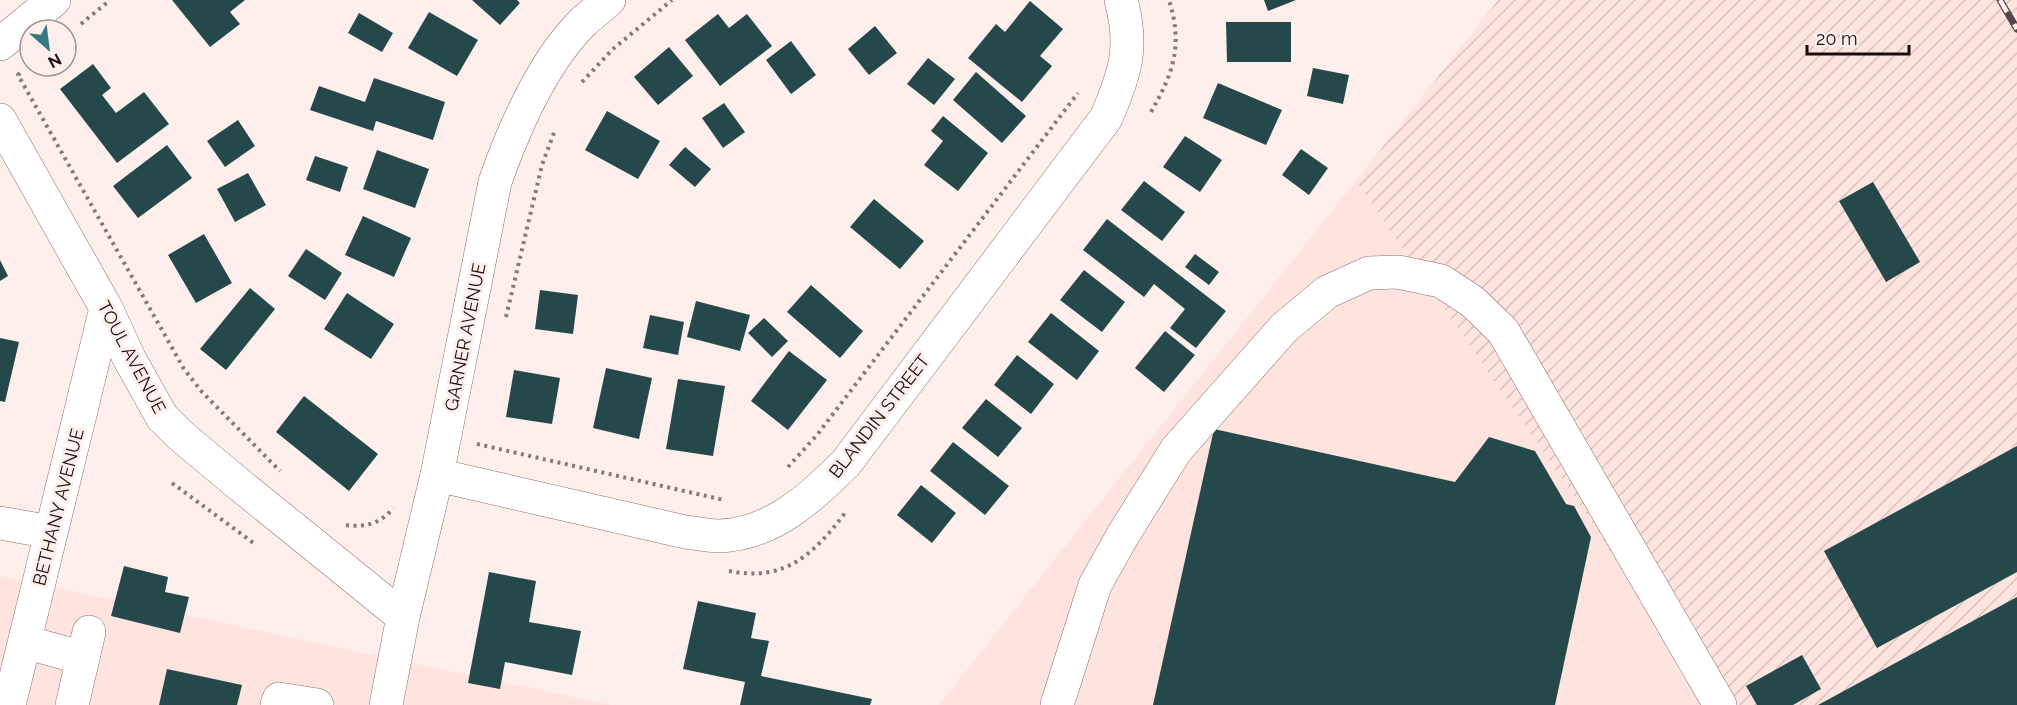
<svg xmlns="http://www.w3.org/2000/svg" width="2017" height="705" viewBox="0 0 2017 705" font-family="Raleway,sans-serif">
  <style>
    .built { fill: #fee3de }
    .industrial { fill: url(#industrial-furrows) }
    .building { fill: #25484b }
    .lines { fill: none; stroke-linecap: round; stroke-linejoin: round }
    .minor-casing { stroke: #8e6e69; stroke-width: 34 }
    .path { stroke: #867977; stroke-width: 4; stroke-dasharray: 3 4.5; stroke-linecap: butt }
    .minor { stroke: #fff; stroke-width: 33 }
    .rail-casing { stroke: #544745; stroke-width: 7 }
    .rail { stroke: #feefed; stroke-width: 4.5; stroke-dasharray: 14; stroke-linecap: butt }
    .labels { text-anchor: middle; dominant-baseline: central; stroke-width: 6; stroke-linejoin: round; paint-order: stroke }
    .street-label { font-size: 18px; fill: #1a0e0c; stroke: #feefed }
  </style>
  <defs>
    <pattern id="industrial-furrows" width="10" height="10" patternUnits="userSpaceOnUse" patternTransform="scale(1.5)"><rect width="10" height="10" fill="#fee3de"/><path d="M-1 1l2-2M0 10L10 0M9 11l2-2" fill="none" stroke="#d9c2bd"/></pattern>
  </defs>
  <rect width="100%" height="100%" fill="#feefed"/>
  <path class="built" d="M1356,181L1598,531L1701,705H939Z
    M0,576L611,705H0Z"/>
  <path class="industrial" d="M1498,0H2017V705H1701L1598,531L1356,181Z"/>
  <path class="building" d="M172,0H245L230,12L240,24L210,47Z
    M472,0H517L520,3L500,25Z
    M1264,0H1296L1268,11Z
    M1030,1L1063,29L1040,56L1052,66L1022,102L968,58L996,24L1005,32Z
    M429,12L478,40L457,76L408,48Z
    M359,13L393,33L382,52L348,33Z
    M718,14L729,28L747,14L772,46L720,86L685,40Z
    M1226,22H1291V62H1227Z
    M875,26L897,53L869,75L848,49Z
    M791,41L816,75L791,94L766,60Z
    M669,47L693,76L658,105L634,77Z
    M928,58L955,79L934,105L907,84Z
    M93,64L111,88L102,95L116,113L144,92L169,124L117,163L60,89Z
    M1313,68L1349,75L1343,104L1307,96Z
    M976,72L1026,116L1002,143L953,100Z
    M374,78L445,102L433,140L376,121L373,131L310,110L319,86L365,102Z
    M1218,83L1282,110L1266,145L1203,118Z
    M724,103L745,132L723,148L702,118Z
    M607,111L660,141L638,179L585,150Z
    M943,116L988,153L958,191L924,165L943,141L931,131Z
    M238,120L255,146L225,167L207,141Z
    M1185,136L1222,160L1200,192L1163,167Z
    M167,145L192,178L138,218L113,186Z
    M685,147L711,169L695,187L669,165Z
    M1301,149L1328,168L1309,195L1282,175Z
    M377,150L429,169L415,208L363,189Z
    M315,156L348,167L340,192L306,180Z
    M248,173L266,205L235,222L217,189Z
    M1144,181L1185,212L1162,241L1121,210Z
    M1873,182L1920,262L1886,282L1839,201Z
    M874,199L924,241L900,269L850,227Z
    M363,216L411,238L394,277L345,255Z
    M1107,219L1226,311L1196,348L1170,328L1185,309L1154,284L1144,297L1083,250Z
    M204,234L232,283L196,303L168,255Z
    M306,249L342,273L325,300L288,276Z
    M1195,254L1219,272L1209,285L1185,267Z
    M0,260L8,276L0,281Z
    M1084,270L1125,302L1102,332L1060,300Z
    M811,285L863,331L840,358L787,312Z
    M250,288L275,309L226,370L200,349Z
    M540,290L578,295L573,334L535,329Z
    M347,293L394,324L371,359L324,329Z
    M696,301L750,315L740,351L687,337Z
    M1051,313L1099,351L1077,380L1028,342Z
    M650,315L684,322L678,355L643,348Z
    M764,318L788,341L772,357L748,333Z
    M1165,331L1195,355L1164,392L1135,368Z
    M0,338L19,342L5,402L0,401Z
    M789,351L827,380L788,430L751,401Z
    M1017,355L1054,384L1031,414L994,385Z
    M606,368L652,378L639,439L593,428Z
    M514,370L560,378L552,424L506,417Z
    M678,379L725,386L713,456L666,449Z
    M304,396L378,454L349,491L276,432Z
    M986,399L1022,428L998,457L962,428Z
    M1214,429L1455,482L1489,437L1535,451L1566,504L1574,506L1591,537L1555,705H1153Z
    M953,442L1009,486L985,515L930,471Z
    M2017,446V572L1877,648L1824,551Z
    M921,485L956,513L932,543L897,515Z
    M124,566L168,577L165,592L189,597L180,633L111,616Z
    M489,572L536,581L529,622L581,631L572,675L505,662L500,689L468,683Z
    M2017,597V705H1818Z
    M698,601L756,613L751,638L769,641L761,676L872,699L870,705H740L745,682L683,669Z
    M1802,655L1821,689L1793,705H1757L1746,686Z
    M167,669L242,685L237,705H159Z"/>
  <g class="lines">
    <defs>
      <path id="minor" d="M0,44L54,0
        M0,120L106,308L129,358L162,417L180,435L235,481L403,617
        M437,475L685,532C696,533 707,536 718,536C772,535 810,498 846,463L1106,118C1125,74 1134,48 1121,0
        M0,523L51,532
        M25,642L83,658
        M9,705L106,308
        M72,705L89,632
        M277,705L279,699L317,705
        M386,705L403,617L437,475L495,182C514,128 543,61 584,21C592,14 601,7 609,0
        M1057,705L1095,585L1123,535L1176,450L1284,328L1327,292L1369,273L1398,272L1441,281L1473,302L1503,331L1720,705"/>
    </defs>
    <use href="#minor" class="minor-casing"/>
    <path class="path" d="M81,24L110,0
      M20,73L18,75L184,369L202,392L280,471
      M582,82L613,49L672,0
      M1151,112C1174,72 1183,45 1169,0
      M506,317L542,165L555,130
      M477,444L724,500
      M788,467L817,435L1078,93
      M172,483L255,544
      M346,525C364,528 382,523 393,508
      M729,571C785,582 813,555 845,513"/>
    <use href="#minor" class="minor"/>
    <defs>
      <path id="rail" d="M2000,0L2017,29"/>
    </defs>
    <use href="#rail" class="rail-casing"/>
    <use href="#rail" class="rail"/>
  </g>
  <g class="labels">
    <g class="street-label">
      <text transform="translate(465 337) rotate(-79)">GARNER AVENUE</text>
      <text transform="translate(132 357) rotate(62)">TOUL AVENUE</text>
      <text transform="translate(879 416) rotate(-52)">BLANDIN STREET</text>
      <text transform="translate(58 507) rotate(-76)">BETHANY AVENUE</text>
    </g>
  </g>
  <g transform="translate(48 48) rotate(152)"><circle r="28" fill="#feefed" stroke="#a39593" stroke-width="1.5"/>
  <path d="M0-4.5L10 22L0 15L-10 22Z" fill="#337b82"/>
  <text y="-9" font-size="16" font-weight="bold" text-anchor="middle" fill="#1a0e0c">N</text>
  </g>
  <path d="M1807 45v9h102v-9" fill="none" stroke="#1a0e0c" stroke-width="3"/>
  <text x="1816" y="45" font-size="18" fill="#1a0e0c" stroke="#feefed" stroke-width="4.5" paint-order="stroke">20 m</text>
</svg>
